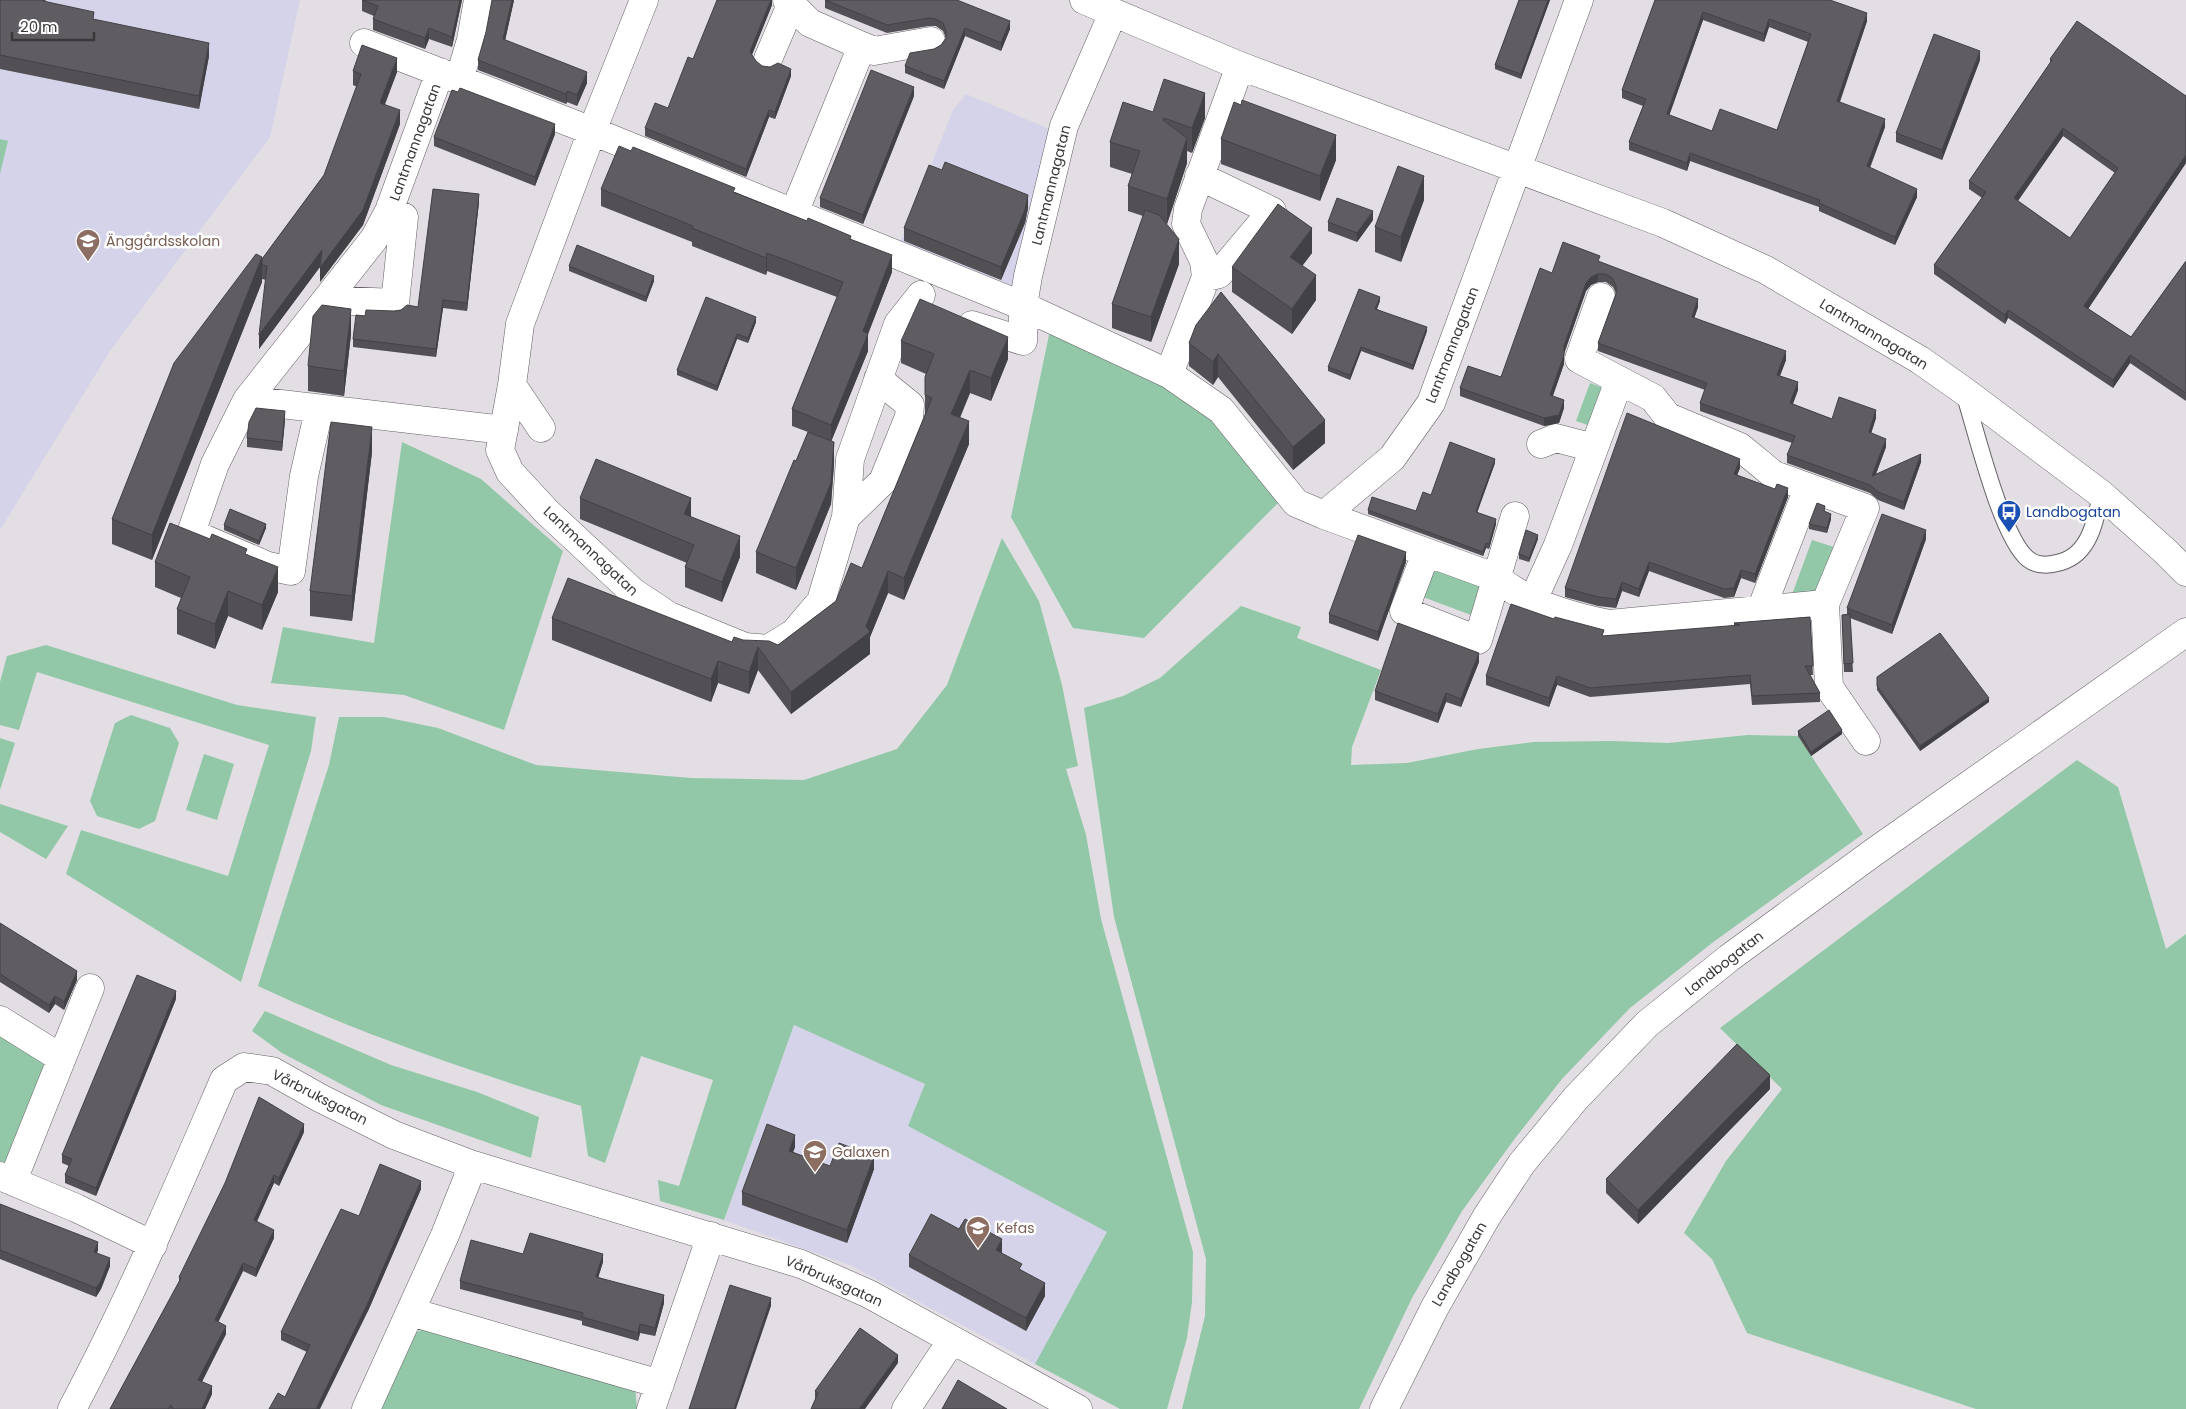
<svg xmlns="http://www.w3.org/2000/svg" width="2186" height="1409" viewBox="0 0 2186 1409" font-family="Poppins,sans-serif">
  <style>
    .education { fill: #d5d3e9 }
    .green { fill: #92c8a8 }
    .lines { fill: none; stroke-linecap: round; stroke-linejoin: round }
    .lane-casing { stroke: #656166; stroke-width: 18 }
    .street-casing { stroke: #656166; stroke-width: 29 }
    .secondary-casing { stroke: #656166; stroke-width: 29 }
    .lane { stroke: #fff; stroke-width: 16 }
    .street { stroke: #fff; stroke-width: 28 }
    .secondary { stroke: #fff; stroke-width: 28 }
    .wall { fill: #525054; fill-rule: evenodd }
    .shaded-wall { fill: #424145 }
    .building { fill: #5f5d62; stroke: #424145; fill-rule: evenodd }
    .labels { text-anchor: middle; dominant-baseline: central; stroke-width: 5; stroke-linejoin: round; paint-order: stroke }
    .street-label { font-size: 14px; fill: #39383a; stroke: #fff }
    .education-label { font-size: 14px; fill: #785e54; stroke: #fff; text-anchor: start }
    .transit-label { font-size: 14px; fill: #164399; stroke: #fff; text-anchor: start }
  </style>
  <rect width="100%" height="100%" fill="#e2dee3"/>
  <path class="education" d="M0,0H300L270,137L110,351L0,530V174L8,142L0,139Z
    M966,94L1054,131L1011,294L898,248L953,110Z
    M794,1025L925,1084L908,1126L1107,1232L1035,1364L852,1266L724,1220Z"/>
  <path class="green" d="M0,139L8,141L0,174Z
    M1054,311L1188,378L1282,499L1144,638L1073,628L1011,517Z
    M1590,383L1608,390L1594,427L1576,421Z
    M402,442L481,479L563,551L504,730L404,695L271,683L283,627L374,643Z
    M1002,538L1039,601L1062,685L1078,766L1066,769L1086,835L1101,919L1193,1252L1192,1302L1187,1338L1167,1409H1120L1035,1364L1107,1232L908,1126L925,1084L794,1025L724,1220L660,1201L658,1180L679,1186L713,1080L641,1056L605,1163L588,1156L581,1106C471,1071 362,1035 258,986L329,765L339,717H384L438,728L536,765L691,778L804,780L897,749L947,685Z
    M1812,540L1837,548L1820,594L1790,600Z
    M1434,567L1482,585L1471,615L1423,597Z
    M1241,606L1301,627L1297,638L1381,670L1352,747L1351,765L1407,763L1478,749L1533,742L1612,741L1668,743L1748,735L1798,736L1863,834L1712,943L1630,1008L1562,1079L1516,1137L1462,1211L1412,1298L1359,1409H1182L1205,1316L1206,1259L1114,917L1084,708L1123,696L1160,678Z
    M46,645L237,705L316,717L311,751L241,982L66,874L81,830L228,876L269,745L37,672L19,730L0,725V682L7,656Z
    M131,715L170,728L179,743L155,821L139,829L97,816L90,801L115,723Z
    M0,738L15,743L0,790Z
    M204,754L234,764L217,820L186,810Z
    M2077,760L2118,787L2166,949L2186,934V1409H1976L1747,1333L1712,1259L1684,1233L1726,1161L1782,1089L1720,1028Z
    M0,804L68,826L46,859L0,832Z
    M265,1011L391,1065L477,1092L539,1117L531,1158L381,1105L282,1053L252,1031Z
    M0,1036L49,1065L9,1164L0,1161Z
    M427,1327L635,1387L637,1409H380L415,1333Z"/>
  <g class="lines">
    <defs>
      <path id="lane" d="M1964,393C1976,430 2001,537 2028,559C2038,567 2050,565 2061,562C2090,554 2096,519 2101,494"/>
      <path id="street" d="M787,0L810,23L862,46
        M1084,0L1240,66L1663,223L1766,270L1920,360L1964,391L2101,494L2165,551L2186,572
        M364,43L592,131L1023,306L1169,374L1221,410L1296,503L1324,515L1392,458L1431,403L1579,0
        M768,59L791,5
        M459,80L471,40L478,0
        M1199,176L1272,211L1219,274L1206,277
        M794,213L862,46L874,51L931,41
        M1601,297L1579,359L1653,398L1668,417L1740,447L1774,475L1865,508L1825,604L1829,687L1866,741
        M326,300L395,303L404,217L389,211
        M972,325L1023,341V306L1028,276L1064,126L1113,13
        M1169,374L1206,277L1204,261L1186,224L1188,209L1240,66
        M512,385L500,450L510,472L547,512L633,592L669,616L745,647L768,649L794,633L821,601L846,517L850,459L898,324L921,295
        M247,400L374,239L389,211L440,72
        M319,410L304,476L291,571L268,566L191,533L215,464L247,400L504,430
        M541,428L512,385L520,324L592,131L644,0
        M1541,444L1556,438L1594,448
        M1324,515L1497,578C1528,604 1570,616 1609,624L1825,604
        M846,517L883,481L909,417L910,405L878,379
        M1426,553L1404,611L1478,640L1515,516
        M1533,600L1558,545L1619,381
        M1761,610L1808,488
        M0,1020L61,1058
        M0,1176L76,1208L153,1245
        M13,1180L90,988
        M411,1312L660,1384
        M72,1409C129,1302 176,1191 224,1080L244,1067L272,1071L320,1098L394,1135L473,1165L801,1264L869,1294L1078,1409
        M366,1409L445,1235L473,1165
        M651,1409L711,1236
        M906,1409L952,1340"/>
      <path id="secondary" d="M1384,1409L1435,1307L1487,1216L1522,1163L1576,1098L1647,1024L1729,958L1874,852L2186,632"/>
    </defs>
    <use href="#lane" class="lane-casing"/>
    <use href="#street" class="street-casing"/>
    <use href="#secondary" class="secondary-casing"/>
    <use href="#lane" class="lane"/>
    <use href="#street" class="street"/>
    <use href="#secondary" class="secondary"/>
  </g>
  <path class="wall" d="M0,0H46L45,1L94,20L209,56L199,109L0,69Z
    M362,0H462L452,47L429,39L425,49L373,30V19L374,16L362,11Z
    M514,0L505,40L587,83L577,106L567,102L566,104L478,70V60L486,32Z
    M772,0V5L752,55L756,61L762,66L791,76L775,119L769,117L746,177L645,136V128L668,108Z
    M825,0L1010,29L1001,51L965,36L944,89L905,73V66L941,45L946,38L943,31L936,26H929L887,33L825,8Z
    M1519,0H1550L1521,79L1495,69V65Z
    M1655,0L1867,21L1840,102L1885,127L1870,168L1917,197L1895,245L1819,211V207L1690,161L1687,171L1629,150V142L1643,106L1622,98V90ZM1703,20L1764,42L1769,27L1808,42L1777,130L1712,131L1669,115Z
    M2050,59L2186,96V163L2088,309L2131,337L2186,261V401L2130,363L2113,388L2008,318L2005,324L1934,274V265L1982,198L1969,189V181L2050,63ZM2063,136L2115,173L2070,238L2018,201Z
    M1980,60L1942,160L1896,142V133Z
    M353,71L397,72L385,104L400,124L363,225L320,282V267L259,349L266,280L262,279V282L152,560L112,544V519L262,259L324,175L357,87L353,85Z
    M914,96L863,224L820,207V198Z
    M1153,112L1205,118L1192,153L1187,151V163L1167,224L1166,223L1179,264L1151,342L1112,328V304L1143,216L1128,211V186L1132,174L1110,167V142Z
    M555,134L535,186L434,146V137Z
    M1221,139L1336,160L1320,201L1221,164Z
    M601,189L735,192L851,239L892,272L868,334V351L831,441L834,464L831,504L796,590L756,573V552L796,461L808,432L792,426V409L837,297L767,271L766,275L692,246V242L601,206Z
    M1424,200L1401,262L1375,252V227Z
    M479,202L467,311L443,308L436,357L353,347V339L365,316L418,307Z
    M1028,208L1025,223L1001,280L904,241V228Z
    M1373,220L1357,242L1328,231V222Z
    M1312,253L1302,266L1316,300L1292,334L1232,292V267Z
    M1600,262L1698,307L1694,318L1786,360L1780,376L1798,390L1793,404L1832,419L1876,418L1871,433L1886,447L1876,474L1921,462L1904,510L1878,500L1870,493L1787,463V455L1792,443L1700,411V403L1705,390L1598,351V343L1616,293L1613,287L1606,282H1598L1591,285L1586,291L1564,353V364L1553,396L1564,408L1559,423L1544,426L1460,396V388L1501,377L1552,273Z
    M569,266L654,281L646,302L569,271Z
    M1380,301L1377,309L1427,331L1413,370L1361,351L1350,380L1328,371V367Z
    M756,322L748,343L737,339L717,391L677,375V370Z
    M1196,325L1325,443L1293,470L1218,377L1213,385L1189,366V343Z
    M351,334L344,396L308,391V366Z
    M901,341L1008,359L991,401L970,393L960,418L969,444L904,600L888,593L870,637V654L791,714L758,670L749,694L718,683L711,702L552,640V618L732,642L743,640L778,645L836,601L862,568L925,415V377L926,374L901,363Z
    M285,420L282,451L247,447V438Z
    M372,452L352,621L310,616V591Z
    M1495,463L1477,512L1496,524L1489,549L1486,548L1483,556L1368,514V510L1416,511L1431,495Z
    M1740,468L1737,475L1788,497L1755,583L1741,578L1734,597L1724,598L1649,571L1639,597L1622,591L1616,608L1598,606L1565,597V588Z
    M580,498L691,517L740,557L722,602L685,587V567L687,563L580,519Z
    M1825,510V512L1831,519L1827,533L1809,529V524Z
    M224,525L266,528L259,545L224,530Z
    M1538,539L1529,562L1519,559V554Z
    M1926,539L1892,634L1850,618L1853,672H1844L1842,615L1847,614V608Z
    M247,554L278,592L262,630L228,616L215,649L177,634V609L181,598L155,587V562Z
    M1406,562L1378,641L1329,623V614Z
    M1810,617L1813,675H1810L1820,693V702L1752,705L1750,684L1590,697L1557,685L1549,707L1486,685V676L1604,636L1734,626V623Z
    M1479,662L1461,707L1446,702L1438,723L1375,700V691Z
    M1877,677L1989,702L1920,751L1877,690Z
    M1798,731L1842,734L1811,756L1798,736Z
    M0,923L77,980L64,1010L55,1004L49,1013L0,982Z
    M176,999L96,1196L65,1183V1175L69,1166L62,1163V1155Z
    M1770,1089L1638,1224L1606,1193V1179Z
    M304,1132L279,1186L274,1183L257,1221L274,1238L256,1277L243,1271L218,1322L226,1334L202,1382L212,1394L205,1409H110L179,1282V1277Z
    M795,1147L793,1152L830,1166L874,1169L847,1243L742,1205V1192Z
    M421,1189L368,1311L285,1397L307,1352L281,1340V1332L359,1216Z
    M0,1204L98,1250L97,1253L110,1266L101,1289L96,1297L0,1259Z
    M1002,1252V1253L1022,1271L1045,1296L1026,1331L909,1267V1255Z
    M523,1254L603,1262L598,1277L664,1303L655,1336L640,1333L638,1341L582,1325V1321L460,1289V1281Z
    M898,1363L815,1399V1391Z"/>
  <path class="shaded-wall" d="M460,0H462L452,47V37Z
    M512,0H514L503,50V39Z
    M771,0H772V5L750,59V52Z
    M1548,0H1550L1521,79V74Z
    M1703,12V20L1667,122V114Z
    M1867,13V21L1837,109V101Z
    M1769,19V27L1764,42V34Z
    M1010,21V29L1001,51V43Z
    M429,28V39L425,49V38Z
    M965,28V36L944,89V81Z
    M209,43V56L199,109V96Z
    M1980,51V60L1942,160V150Z
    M397,58V72L380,117V103Z
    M791,69V76L775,119V112Z
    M587,72V83L577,106V95Z
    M914,87V96L863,224V215Z
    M567,91V102L566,104V94Z
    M1205,93V118L1192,153V128Z
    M400,110V124L363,225L320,282V268Z
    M769,110V117L746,177V169Z
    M1885,119V127L1867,174V166Z
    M555,124V134L535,186V177Z
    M2063,128V136L2014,206V198Z
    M1336,135V160L1320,201V176Z
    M1187,138V163L1167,224V199Z
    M1690,153V161L1687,171V163Z
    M2186,155V163L2084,315V306Z
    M1424,176V200L1401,262V237Z
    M1917,189V197L1895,245V237Z
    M479,194V202L467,311V303Z
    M1028,195V208L1025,223L1001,280V267Z
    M1373,211V220L1357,242V233Z
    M1312,228V253L1290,282V257Z
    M1179,239V264L1151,342V317Z
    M322,250V264L259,349V335Z
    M767,253V271L766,275V258Z
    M892,255V272L868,334V351L831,442V425L863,331Z
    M262,257V282L152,560V535Z
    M1598,274V282L1591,285L1586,291L1564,354V346L1586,283L1591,277Z
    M1316,275V300L1292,334V309Z
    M654,276V281L646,302V297Z
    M1380,297V301L1375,313V309Z
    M1698,299V307L1692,325V317Z
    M443,300V308L436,357V349Z
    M351,309V334L344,396V371Z
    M2008,310V318L2005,324V315Z
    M756,317V322L748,343V338Z
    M1427,327V331L1413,370V365Z
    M737,334V339L717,391V386Z
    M1008,337V359L991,401V378Z
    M1361,347V351L1350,380V375Z
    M1786,351V360L1777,383V375Z
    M1218,354V377L1213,385V362Z
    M1564,355V364L1550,403V395Z
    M2130,355V363L2113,388V380Z
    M970,370V393L951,437V414Z
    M1798,382V390L1790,411V403Z
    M1564,400V408L1559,423L1544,426V418Z
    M1876,410V418L1869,440V432Z
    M285,411V420L282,451V442Z
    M1325,420V443L1293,470V447Z
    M969,421V444L904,600V578Z
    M372,427V452L352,621V596Z
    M1886,439V447L1872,484V476Z
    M834,442V464L831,504L796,590V568Z
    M1921,454V462L1904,510V502Z
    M1495,459V463L1476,516V512Z
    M1740,459V468L1734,483V474Z
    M1788,488V497L1755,583V574Z
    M691,498V518L684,514Z
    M1831,514V519L1827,533V528Z
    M1496,519V524L1489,549V544Z
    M266,524V528L259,545V541Z
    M1926,530V539L1892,634V625Z
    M1538,535V539L1529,562V558Z
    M740,536V557L722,602V582Z
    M1486,543V548L1483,556V552Z
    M1406,552V562L1378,641V632Z
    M1649,562V571L1639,597V589Z
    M278,567V592L262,630V605Z
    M1741,570V578L1734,597V588Z
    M888,571V593L870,637V654L791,714V692L866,626Z
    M1622,582V591L1616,608V599Z
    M228,591V616L215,649V624Z
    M758,647V670L749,694V672Z
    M1479,653V662L1461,707V699Z
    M718,661V683L711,702V679Z
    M1557,676V685L1549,707V698Z
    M1446,693V702L1438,723V714Z
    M1989,698V702L1920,751V746Z
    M1842,730V734L1811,756V752Z
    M77,971V980L64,1010V1002Z
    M176,991V999L96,1196V1188Z
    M55,996V1004L49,1013V1005Z
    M1770,1075V1089L1638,1224V1210Z
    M304,1124V1132L279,1186V1178Z
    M795,1135V1147L789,1163V1151Z
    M874,1156V1169L847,1243V1230Z
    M274,1175V1183L254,1228V1220Z
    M421,1181V1189L368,1311L320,1409H316Z
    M274,1230V1238L256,1277V1269Z
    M1002,1239V1252L996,1263V1250Z
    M98,1242V1250L94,1260V1252Z
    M603,1254V1262L596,1285V1277Z
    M110,1258V1266L101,1289L96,1297V1288Z
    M243,1263V1271L215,1329V1320Z
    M1045,1283V1296L1026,1331V1318Z
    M664,1295V1303L655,1336V1328Z
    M771,1298V1306L736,1409H734Z
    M640,1324V1333L638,1341V1333Z
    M226,1326V1334L198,1389V1380Z
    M898,1355V1363L865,1409H859Z
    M212,1386V1394L205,1409H202Z"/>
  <path class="building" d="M0,0H43V1L94,12L93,19L209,43L199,96L0,55Z
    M362,0H460L452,37L429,28L425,38L373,19L378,6Z
    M492,0H512L503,39L587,72L577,95L567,91L566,94L478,60L486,32Z
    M717,0H771L750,52L756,61L762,66L770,67L778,63L791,69L775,112L769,110L746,169L645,128L655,103L668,108L688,57L693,59Z
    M825,0H957L1010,21L1001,43L965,28L944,81L905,66L910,53L934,49L941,45L946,38V31L943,23L936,19L929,18L887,25Z
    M1519,0H1548L1521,74L1495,65Z
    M1655,0H1830L1867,13L1837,101L1885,119L1867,166L1917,189L1895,237L1819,203L1820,200L1690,153L1687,163L1629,142L1646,99L1622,90ZM1703,12L1764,34L1769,19L1811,34L1777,130L1720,109L1712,131L1667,114Z
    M2077,21L2186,96V155L2084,306L2131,337L2186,261V393L2130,355L2113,380L2008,310L2005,315L1934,265L1986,192L1969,181L2052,60L2050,59ZM2063,128L2118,168L2070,238L2014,198Z
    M1934,34L1980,51L1942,150L1896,133Z
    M362,45L397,58L380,103L400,110L363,210L320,268L322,250L259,335L267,266L262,265V259L324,175L361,74L353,71Z
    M871,70L914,87L863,215L820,198Z
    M1164,79L1205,93L1192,128L1164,118L1163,120L1187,138L1167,199L1128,186L1140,151L1110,142L1123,102L1153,112Z
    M460,88L555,124L535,177L434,137L452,90L458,92Z
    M1242,100L1336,135L1320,176L1221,139L1234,102L1241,105Z
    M619,146L631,151L633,147L735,188L733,192L807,221L808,218L851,236L850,239L892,255L863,331L868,334L831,425L792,409L843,282L767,253L766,258L692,228L693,226L601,189Z
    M945,162L1028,195L1025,210L1001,267L904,228L929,165L942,170Z
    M1398,166L1424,176L1401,237L1375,227Z
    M433,189L479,194L467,303L443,300L436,349L353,339L356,315L365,316L366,310L394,311L401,310L407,305L418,307Z
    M1337,198L1373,211L1357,233L1328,222Z
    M1278,204L1312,228L1290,257L1316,275L1292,309L1232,267Z
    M1145,210L1159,215L1179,239L1151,317L1112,304Z
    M1563,242L1600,256L1598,261L1698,299L1692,317L1786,351L1777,375L1798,382L1790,403L1832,419L1839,397L1876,410L1869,432L1886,439L1872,476L1921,454L1904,502L1878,492L1870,485L1787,455L1795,436L1700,403L1707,383L1598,343L1616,294V286L1613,279L1606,274H1598L1591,277L1586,283L1564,346V355L1550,395L1564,400L1559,415L1544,418L1460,388L1468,366L1501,377L1540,268L1552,273Z
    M577,245L654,276L646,297L569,266Z
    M256,254L262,257L152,535L112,519L174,363Z
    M1359,289L1380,297L1375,309L1427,327L1413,365L1361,347L1350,375L1328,367Z
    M1221,292L1325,420L1293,447L1218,354L1213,362L1189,343L1196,325Z
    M706,297L756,317L748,338L737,334L717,386L677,370Z
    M920,299L1008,337L991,378L970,370L951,414L969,421L904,578L888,571L866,626L870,632L791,692L758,647L749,672L718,661L711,679L552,618L568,578L732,642L734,637L743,640L769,641L778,645L836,601L851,563L862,568L932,398L925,395V377L934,354L901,341Z
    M322,305L351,309L344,371L308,366L313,316Z
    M256,408L285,411L282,442L247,438L249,422Z
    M1627,413L1740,459L1734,474L1775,489L1777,484L1788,488L1755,574L1741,570L1734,588L1724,589L1649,562L1639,589L1622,582L1616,599L1598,597L1565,588Z
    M331,422L372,427L352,596L310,591Z
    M808,432L834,442L831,483L796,568L756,552L794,460L796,461Z
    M1450,442L1495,459L1476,512L1496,519L1489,544L1486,543L1483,552L1368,510L1372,497L1416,511L1423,492L1431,495Z
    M596,459L691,498L684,514L740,536L722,582L685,567L694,545L580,498Z
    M1817,503L1825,506L1824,511L1831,514L1827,528L1809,524Z
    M230,509L266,524L259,541L224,525Z
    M1882,514L1926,530L1892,625L1847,608Z
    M170,523L210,539L212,534L247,549L245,554L278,567L262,605L228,591L215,624L177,609L190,577L155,562Z
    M1526,530L1538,535L1529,558L1519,554Z
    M1358,535L1406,552L1378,632L1329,614Z
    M1511,604L1554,619L1555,617L1604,630L1602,636L1740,625L1734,623L1810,617L1813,666H1805L1820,693L1752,696L1750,675L1590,688L1557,676L1549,698L1486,676Z
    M1850,614L1853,663L1844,664L1842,615Z
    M1398,623L1479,653L1461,699L1446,693L1438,714L1375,691Z
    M1940,633L1989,698L1920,746L1877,686V677Z
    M1829,710L1842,730L1811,752L1798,731Z
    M0,923L77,971L64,1002L55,996L49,1005L0,974Z
    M137,975L176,991L96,1188L65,1175L72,1159L62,1155Z
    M1737,1044L1770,1075L1638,1210L1606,1179Z
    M259,1097L304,1124L279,1178L274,1175L254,1220L274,1230L256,1269L243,1263L215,1320L226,1326L198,1380L212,1386L202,1409H173L171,1405L168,1409H110L181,1278L179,1277L225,1183Z
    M767,1124L795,1135L789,1151L830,1166L839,1143L874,1156L847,1230L742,1192Z
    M380,1164L421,1181L368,1303L316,1409H269L278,1393L285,1397L310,1345L281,1332L341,1209L359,1216Z
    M0,1204L98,1242L94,1252L110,1258L101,1281L96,1288L0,1250Z
    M931,1214L959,1229L965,1219L1002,1239L996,1250L1022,1264L1019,1269L1045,1283L1026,1318L909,1255Z
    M530,1233L603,1254L596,1277L664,1295L655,1328L640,1324L638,1333L582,1317L583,1313L460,1281L471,1240L523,1254Z
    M730,1285L771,1298L734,1409H689Z
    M860,1328L898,1355L859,1409H811L818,1393L815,1391Z
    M958,1380L1007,1409H942Z"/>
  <defs>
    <symbol id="school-pin" viewBox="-11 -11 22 30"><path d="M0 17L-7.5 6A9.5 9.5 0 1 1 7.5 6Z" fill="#8d6e63" stroke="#fff"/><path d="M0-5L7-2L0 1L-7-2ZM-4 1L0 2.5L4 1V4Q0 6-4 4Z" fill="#fff"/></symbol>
    <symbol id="bus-pin" viewBox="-11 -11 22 30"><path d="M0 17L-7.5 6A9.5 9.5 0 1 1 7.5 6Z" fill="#1a4fb4" stroke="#fff"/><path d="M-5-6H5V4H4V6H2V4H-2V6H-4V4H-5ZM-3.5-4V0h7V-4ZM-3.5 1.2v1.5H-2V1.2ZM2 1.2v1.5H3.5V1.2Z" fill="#fff"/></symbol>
  </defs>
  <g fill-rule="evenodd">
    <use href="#school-pin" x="74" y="227" width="28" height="38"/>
    <use href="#bus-pin" x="1995" y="498" width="28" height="38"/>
    <use href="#school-pin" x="801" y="1138" width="28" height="38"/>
    <use href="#school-pin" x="964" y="1214" width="28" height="38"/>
  </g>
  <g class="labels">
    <g class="street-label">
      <text transform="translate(415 142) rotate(-70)">Lantmannagatan</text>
      <text transform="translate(1051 185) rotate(-76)">Lantmannagatan</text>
      <text transform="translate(1874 334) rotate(31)">Lantmannagatan</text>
      <text transform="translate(1452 345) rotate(-69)">Lantmannagatan</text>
      <text transform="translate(591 551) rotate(43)">Lantmannagatan</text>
      <text transform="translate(1724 963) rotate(-38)">Landbogatan</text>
      <text transform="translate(320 1097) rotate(27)">Vårbruksgatan</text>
      <text transform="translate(1459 1264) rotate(-60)">Landbogatan</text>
      <text transform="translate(834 1281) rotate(24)">Vårbruksgatan</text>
    </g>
    <g class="education-label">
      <text x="106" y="241">Änggårdsskolan</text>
      <text x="832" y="1152">Galaxen</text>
      <text x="996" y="1228">Kefas</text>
    </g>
    <g class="transit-label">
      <text x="2026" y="512">Landbogatan</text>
    </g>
  </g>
  <path d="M12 32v8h82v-8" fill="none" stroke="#39383a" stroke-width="2.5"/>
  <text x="20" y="32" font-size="15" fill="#39383a" stroke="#ffffff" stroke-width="4" paint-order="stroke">20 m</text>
</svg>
